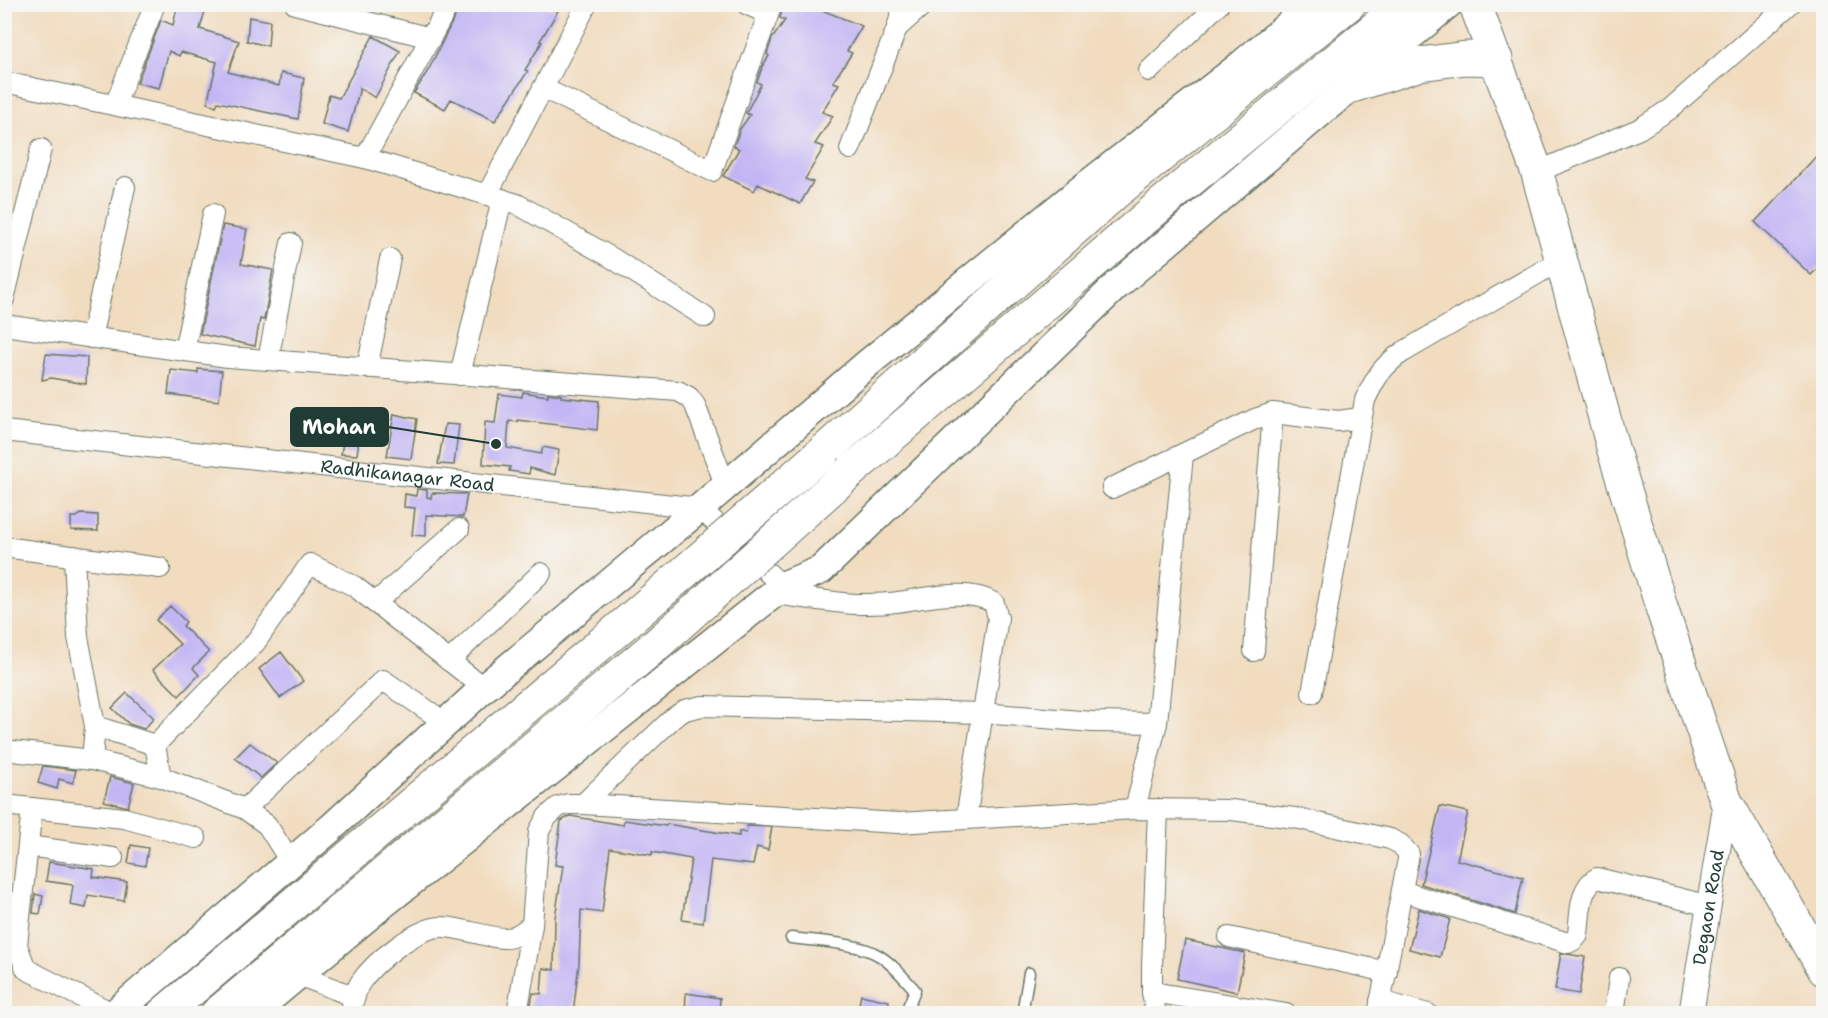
<svg xmlns="http://www.w3.org/2000/svg" width="1828" height="1018" viewBox="0 0 1828 1018" font-family="'Shantell Sans',sans-serif">
  <style>
    .building { fill: #c2b5f4 }
    .lines { fill: none; stroke-linecap: round; stroke-linejoin: round }
    .service-casing { stroke: #687565; stroke-width: 13 }
    .minor-casing { stroke: #687565; stroke-width: 22 }
    .tertiary-casing { stroke: #687565; stroke-width: 26 }
    .secondary-casing { stroke: #687565; stroke-width: 31 }
    .primary-casing { stroke: #687565; stroke-width: 34 }
    .trunk-casing { stroke: #687565; stroke-width: 35 }
    .service { stroke: #fff; stroke-width: 10 }
    .minor { stroke: #fff; stroke-width: 20 }
    .tertiary { stroke: #fff; stroke-width: 24 }
    .secondary { stroke: #fff; stroke-width: 28 }
    .primary { stroke: #fff; stroke-width: 32 }
    .trunk { stroke: #fff; stroke-width: 33 }
    .trunk-bridge-casing { stroke: #687565; stroke-width: 35; stroke-linecap: butt }
    .trunk-bridge { stroke: #fff; stroke-width: 33 }
    .labels { text-anchor: middle; dominant-baseline: central; stroke-width: 5; stroke-linejoin: round; paint-order: stroke }
    .street-label { font-size: 18px; fill: #1f3d34; stroke: #f6f6f2 }
    .leader { fill: none; stroke: #1f3d34; stroke-width: 2 }
    .callout-dot { fill: #1f3d34; stroke: #f6f6f2; stroke-width: 2 }
    .callout { fill: #1f3d34; stroke: #1f3d34; stroke-width: 2 }
    .callout-label { font-size: 20px; text-anchor: middle; font-weight: bold; fill: #fff }
  </style>
  <rect width="100%" height="100%" fill="#f6f6f2"/>
  <filter id="ink" filterUnits="userSpaceOnUse"><feTurbulence type="fractalNoise" baseFrequency=".0167" numOctaves="2"/><feDisplacementMap in="SourceGraphic" scale="12" xChannelSelector="R" yChannelSelector="G"/><feConvolveMatrix kernelMatrix="1 2 1 2 8 2 1 2 1" color-interpolation-filters="sRGB"/></filter>
  <filter id="wash" filterUnits="userSpaceOnUse"><feTurbulence type="fractalNoise" baseFrequency=".008" numOctaves="4" result="noise"/><feDisplacementMap in="SourceGraphic" scale="24" xChannelSelector="R" yChannelSelector="G"/><feGaussianBlur stdDeviation="1.35" result="paint"/><feColorMatrix in="noise" values="0 0 0 0 0 0 0 0 0 0 0 0 0 0 0 0 0 1.4 0 .05"/><feComposite in="paint" operator="in"/></filter>
  <g filter="url(#wash)">
    <rect width="100%" height="100%" fill="#f1dcbf"/>
    <g id="blocks">
      <path class="building" d="M178,4H207L200,29L239,41L228,72L279,86L281,73L304,78L298,119L218,102L216,106L207,103L217,62L181,52L179,56L169,51L159,88L137,83L161,20L173,25Z
        M461,4H540L558,11L540,41L542,42L525,70L528,71L495,121L451,99L445,109L414,93L429,69Z
        M784,4H807L862,26L847,51L852,53L833,82L839,84L822,112L833,116L815,144L824,147L805,179L813,182L800,204L758,184L754,191L723,176L739,149L734,146L740,129L750,115L746,113L761,84L757,82L763,65L769,56L767,54L772,39L785,20L780,18Z
        M249,17L270,21L268,46L247,41Z
        M373,36L400,51L375,98L360,88L348,132L322,124L329,95L339,98Z
        M1824,148V262L1811,275L1755,222Z
        M223,225L247,229L241,264L273,270L264,320L260,319L255,346L200,334Z
        M46,354L87,357L86,384L51,378L42,380Z
        M198,369L222,371L219,401L168,394L171,370L198,373Z
        M523,392L548,396V393L554,394L561,395V397L599,401L597,430L518,420V422L509,421L507,448L541,454L543,447L559,450L555,475L530,468L529,474L509,471L510,467L483,464L485,422L495,423L499,394L522,397Z
        M348,414L362,415L357,455L341,454Z
        M394,414L417,419L411,459L387,456Z
        M445,424L459,425L454,465L438,464Z
        M417,489L427,490V497L431,498L432,493L467,494L463,517L426,515V536L412,535L415,508L404,507L405,494L416,496Z
        M81,514L98,515V531L71,530V517H77Z
        M170,606L186,622L183,626L209,652L193,668L199,675L179,696L153,670L180,644L156,620Z
        M281,652L303,681L280,698L259,669Z
        M127,693L154,718L144,729L129,724L112,708Z
        M250,743L277,763L261,778L235,758Z
        M43,766L76,770L73,783L59,779L57,789L38,783Z
        M110,777L134,783L128,807L104,801Z
        M1440,806L1468,812L1457,860L1523,877L1515,914L1421,884Z
        M570,816L623,825L624,820L666,826L667,824L739,836V831L746,833L747,826L772,827L768,850L757,847L753,865L711,860L703,923L682,920L691,859L652,852V855L610,848L602,913L581,910L579,963L573,1014H529L533,993L541,994L543,968L554,970L555,918L563,866L555,865L561,821Z
        M131,845L148,848L145,866L128,863Z
        M49,862L94,869L93,877L127,882L124,901L88,895L86,908L70,905L73,885L46,881Z
        M35,894L43,896L40,914L33,913Z
        M1419,909L1450,919L1440,957L1409,949Z
        M1185,940L1245,953L1237,992L1177,979Z
        M1561,953L1585,957L1579,994L1555,990Z
        M686,993L720,998L719,1014H685Z
        M861,995L889,1001L887,1014H857Z"/>
    </g>
  </g>
  <g filter="url(#ink)">
    <use href="#blocks" fill-opacity="0" stroke="#687565" stroke-width="1.5"/>
    <g class="lines">
      <defs>
        <path id="service" d="M791,938C814,941 859,943 878,955C892,963 904,978 915,990L905,1014
          M1022,1014L1029,973"/>
        <g id="minor">
          <path d="M295,4L431,38"/>
          <path d="M746,4L768,14"/>
          <path d="M904,4L897,28L924,4"/>
          <path d="M1149,71L1219,4"/>
          <path d="M4,82L365,158L517,204L612,258L705,317"/>
          <path d="M543,88L712,171L772,4"/>
          <path d="M115,105L155,4"/>
          <path d="M850,149L897,28"/>
          <path d="M365,158L449,4"/>
          <path d="M1537,172L1639,129L1670,109L1790,4"/>
          <path d="M487,195L587,4"/>
          <path d="M4,299L41,149"/>
          <path d="M4,325L228,357L678,391L689,397L695,405L726,487"/>
          <path d="M91,338L125,187"/>
          <path d="M184,351L213,214"/>
          <path d="M268,360L291,243"/>
          <path d="M367,368L390,259"/>
          <path d="M460,375L502,199"/>
          <path id="s1" d="M4,431L700,508L782,586"/>
          <path d="M1112,488L1255,419L1273,413L1338,421L1361,418"/>
          <path d="M4,547L160,568"/>
          <path d="M74,556L78,637L95,726L92,760"/>
          <path d="M773,594C800,597 828,602 856,604C867,604 878,604 889,603C919,600 967,586 994,603L998,618L966,819"/>
          <path d="M375,603L459,529"/>
          <path d="M1254,651L1273,413"/>
          <path d="M449,661L541,573"/>
          <path d="M1312,693L1365,400C1376,377 1382,366 1403,352L1561,260"/>
          <path d="M95,726L155,745"/>
          <path d="M4,750L92,760L161,777L245,809L267,825L291,863"/>
          <path d="M161,777L155,745L255,643L310,564L354,586L484,688"/>
          <path d="M583,804L673,718L685,710L702,706L983,713L1093,722L1157,723"/>
          <path d="M4,805L124,818L196,838"/>
          <path d="M32,808L17,945L26,969L114,1014"/>
          <path d="M245,809L383,680L446,723"/>
          <path d="M1135,809L1157,723L1183,455"/>
          <path d="M28,846L113,858"/>
          <path d="M1402,891L1568,943L1574,940L1578,935C1580,917 1579,887 1597,878L1710,906"/>
          <path d="M1229,937L1387,972"/>
          <path d="M298,975L355,997"/>
          <path d="M1152,992L1286,1014"/>
          <path d="M1380,1001L1428,1014"/>
          <path d="M350,1014C353,1004 355,991 360,983C374,962 418,926 443,927C461,927 498,942 512,937C519,935 526,929 532,925"/>
          <path d="M517,1014L532,925L539,831L547,817L558,807L568,804H583L898,823L1135,809L1231,810L1295,818L1390,839L1400,844L1409,854L1378,1014"/>
          <path d="M1156,1014L1152,992V966L1158,809"/>
          <path d="M1614,1014L1619,978"/>
        </g>
        <g id="tertiary">
          <path id="s2" d="M1691,1014L1726,801"/>
        </g>
        <path id="secondary" d="M114,1014L331,828L484,688L700,508L867,364L1078,192L1240,66L1313,4
          M251,1014L378,908L773,594L782,586L821,570L1117,285L1448,4"/>
        <path id="primary" d="M1475,4L1537,172L1613,449L1662,609L1726,801L1824,970"/>
        <path id="trunk" d="M1352,86L1420,64L1466,58L1496,59
          M824,451L1115,193L1349,4
          M851,471L1164,202L1404,4
          M163,1014L635,615
          M217,1014L656,645"/>
      </defs>
      <use href="#service" class="service-casing"/>
      <use href="#minor" class="minor-casing"/>
      <use href="#tertiary" class="tertiary-casing"/>
      <use href="#secondary" class="secondary-casing"/>
      <use href="#primary" class="primary-casing"/>
      <use href="#trunk" class="trunk-casing"/>
      <use href="#service" class="service"/>
      <use href="#minor" class="minor"/>
      <use href="#tertiary" class="tertiary"/>
      <use href="#secondary" class="secondary"/>
      <use href="#primary" class="primary"/>
      <use href="#trunk" class="trunk"/>
      <defs>
        <path id="trunk-bridge" d="M635,615L824,451
          M656,645L851,471"/>
      </defs>
      <use href="#trunk-bridge" class="trunk-bridge-casing"/>
      <use href="#trunk-bridge" class="trunk-bridge"/>
    </g>
  </g>
  <g class="labels">
    <g class="street-label">
      <text stroke="none"><textPath href="#s1" startOffset="406">Radhikanagar Road</textPath></text>
      <text stroke="none"><textPath href="#s2" startOffset="108">Degaon Road</textPath></text>
    </g>
  </g>
  <path class="leader" d="M496 444L388 427"/>
  <circle class="callout-dot" cx="496" cy="444" r="6"/>
  <rect class="callout" x="291" y="408" width="97" height="38" rx="6"/>
  <g class="callout-label">
    <text x="339" y="434">Mohan</text>
  </g>
  <rect width="1828" height="1018" fill="none" stroke="#f6f6f2" stroke-width="24"/>
</svg>
